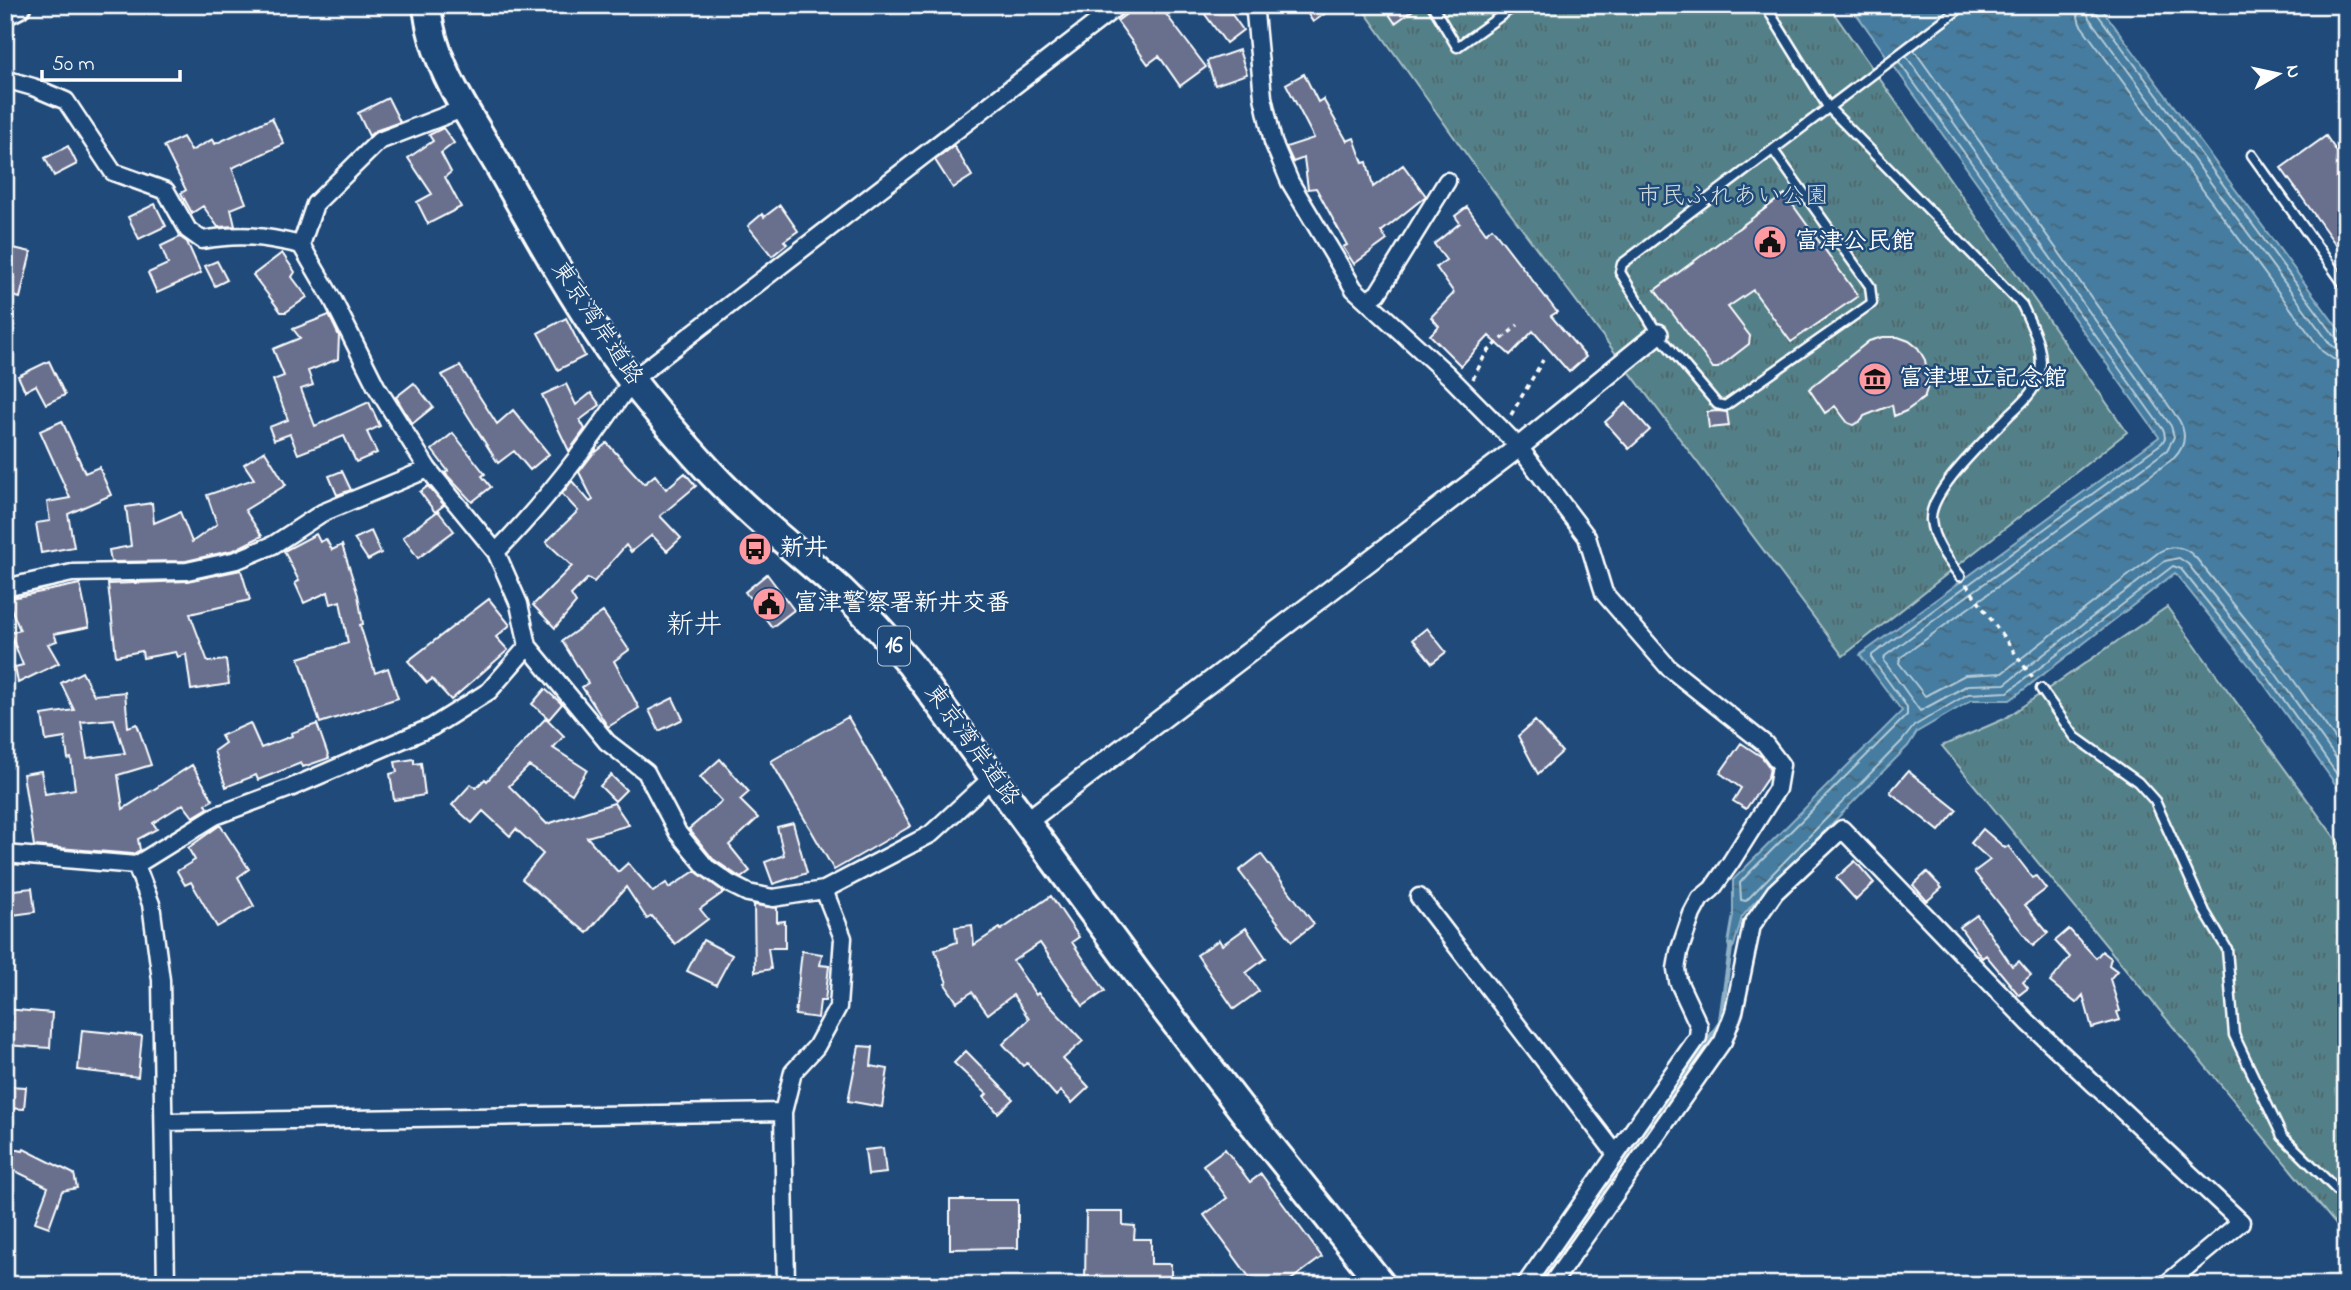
<svg xmlns="http://www.w3.org/2000/svg" width="2351" height="1290" viewBox="0 0 2351 1290" font-family="'Indie Flower','Klee One',sans-serif">
  <style>
    .park { fill: url(#park-tufts); stroke: #a9c0c4; stroke-width: 2 }
    .water { fill: url(#water-ripples); stroke: #8fb0c5; stroke-width: 2 }
    .lines { fill: none; stroke-linecap: round; stroke-linejoin: round }
    .shore { stroke: #b4cbd9; stroke-width: 2 }
    .stream { stroke: #8fb0c5; stroke-width: 5 }
    .building { fill: #69708e; stroke: #fff; stroke-width: 2; fill-rule: evenodd }
    .service-casing { stroke: #fff; stroke-width: 13 }
    .minor-casing { stroke: #fff; stroke-width: 21 }
    .tertiary-casing { stroke: #fff; stroke-width: 24 }
    .trunk-casing { stroke: #fff; stroke-width: 32 }
    .path { stroke: #fff; stroke-width: 3.5; stroke-dasharray: 5 5; stroke-linecap: butt }
    .service { stroke: #1f4a7a; stroke-width: 8 }
    .minor { stroke: #1f4a7a; stroke-width: 16 }
    .tertiary { stroke: #1f4a7a; stroke-width: 19 }
    .trunk { stroke: #1f4a7a; stroke-width: 26 }
    .labels { text-anchor: middle; dominant-baseline: central; stroke-width: 5; stroke-linejoin: round; paint-order: stroke }
    .shield { fill: #1f4a7a; stroke: #bcc9d7; stroke-width: 2 }
    .shield-label { font-size: 23px; font-weight: bold; fill: #fff }
    .park-label { font-size: 24px; fill: #d4dfe1; stroke: #1f4a7a }
    .poi-label { font-size: 24px; font-weight: bold; fill: #fff; stroke: #1f4a7a; text-anchor: start }
    .street-label { font-size: 24px; fill: #fff; stroke: #1f4a7a }
    .quarter-label { font-size: 28px; fill: #fff; stroke: #1f4a7a }
  </style>
  <defs>
    <pattern id="park-tufts" width="24" height="20" patternUnits="userSpaceOnUse" patternTransform="scale(1.75)"><rect width="24" height="20" fill="#538088"/><path d="M3 7l-1-3M5 7V3M7 7l1-3M15 17l-1-3M17 17v-4M19 17l1-3" fill="none" stroke="#50666a"/></pattern>
    <pattern id="water-ripples" width="26" height="14" patternUnits="userSpaceOnUse" patternTransform="scale(1.75)"><rect width="26" height="14" fill="#447c9f"/><path d="M2 4q2-2 4 0t4 0M15 11q2-2 4 0t4 0" fill="none" stroke="#486476"/></pattern>
  </defs>
  <rect width="100%" height="100%" fill="#1f4a7a"/>
  <filter id="ink" filterUnits="userSpaceOnUse"><feTurbulence type="fractalNoise" baseFrequency=".0143" numOctaves="2"/><feDisplacementMap in="SourceGraphic" scale="14" xChannelSelector="R" yChannelSelector="G"/><feConvolveMatrix kernelMatrix="1 2 1 2 8 2 1 2 1" color-interpolation-filters="sRGB"/></filter>
  <g filter="url(#ink)">
    <path class="park" d="M1360,5H1828L2127,432L1843,656L1474,165Z
      M2167,607L2346,853V1237L1942,746L2004,719Z"/>
    <path class="water" d="M1850,5H2099L2346,339V799L2261,680L2175,573L2010,700H1972L1917,732L1908,746L1752,905L1742,917L1734,946L1730,951L1728,944L1733,915V880L1902,711L1860,655L2159,437Z"/>
    <g class="lines">
      <path class="shore" d="M2075,5L2080,24L2322,351L2333,359L2346,361
        M2085,5L2089,18L2330,344L2337,349L2346,351
        M2094,5L2096,12L2337,339L2346,342
        M1914,50L2179,420C2187,434 2185,447 2174,458L1900,658L1899,663L1925,696L1965,675L2002,673L2159,552C2173,544 2185,546 2196,558L2282,664L2346,754
        M1906,56L2171,426L2174,437L2167,450L1885,656L1884,661L1920,711L1968,685L2005,684L2165,561L2179,558L2188,564L2273,670L2346,772
        M1899,62L2164,431L2165,438L2162,443L1872,655V659L1907,707V715L1747,875L1740,883L1741,900L1746,901L1902,741L1914,726L1968,694L2008,692L2173,566L2181,569L2266,675L2346,787"/>
      <path class="stream" d="M1541,1285L1720,1023L1731,945"/>
    </g>
    <path class="building" d="M1139,5H1159L1206,67L1180,86L1159,56L1148,64L1117,21Z
      M1214,5H1225L1243,30L1226,43L1204,13Z
      M1302,5H1337L1313,22Z
      M1383,5H1420L1395,23Z
      M1239,50L1247,74L1215,85L1207,61Z
      M1304,74L1318,102L1323,99L1347,141L1354,138L1363,163L1367,162L1373,187L1403,165L1426,196L1381,232L1387,240L1354,264L1343,247L1347,245L1316,188L1308,189L1304,158L1293,162L1286,147L1314,138L1286,84Z
      M388,98L400,122L375,131L369,136L358,113Z
      M272,118L284,144L232,168L246,203L231,209L235,226L218,227L203,206L192,213L181,193L186,190L164,146L183,137L191,151L213,139L215,144Z
      M443,128L454,143L441,153L451,172L445,177L461,207L428,224L417,202L432,194L408,158L433,141L429,135Z
      M2326,136L2346,165V259L2281,168Z
      M68,146L77,164L54,176L45,158Z
      M954,146L972,176L953,188L935,160Z
      M1785,194L1858,296L1791,342L1753,290L1728,307L1750,336L1749,344L1718,368H1713L1655,290Z
      M155,204L166,226L139,239L128,217Z
      M780,205L798,231L784,241L787,244L772,256L748,226L762,214L764,217Z
      M1467,207L1486,233L1492,228L1557,312L1551,316L1586,357L1569,372L1533,331L1510,355L1489,336L1461,366L1430,335L1439,326L1431,317L1454,293L1436,267L1446,260L1434,244L1460,223L1455,216Z
      M180,237L187,242L201,273L157,293L148,273L168,264L161,246Z
      M5,246L31,252L20,298L5,294Z
      M282,253L295,272L292,277L307,297L286,312H281L253,275Z
      M217,261L227,280L215,286L205,266Z
      M329,315L339,336L338,359L308,371L313,385L301,389L315,426L369,402L380,426L367,432L377,453L356,462L344,436L298,454L290,434L274,440L269,427L288,420L273,380L284,376L273,349L300,338L293,329Z
      M566,318L585,356L558,370L538,333Z
      M1883,337H1898L1909,341L1918,348L1925,360L1927,372L1928,386L1924,398L1906,411L1894,416L1892,405L1864,416L1862,420L1853,425L1848,423L1835,406L1825,413L1809,389L1869,341Z
      M49,361L65,395L46,404L36,385L25,391L18,376Z
      M460,366L497,424L513,410L549,454L530,470L514,451L498,463L442,375Z
      M414,383L433,407L412,424L396,397Z
      M566,384L576,405L591,393L600,405L580,420L585,429L569,451L542,395Z
      M1626,403L1650,430L1629,449L1605,422Z
      M1717,411L1727,412L1729,426L1709,428L1707,412Z
      M62,421L85,473L99,467L111,495L68,514L74,547L41,553L36,523L50,521L47,502L70,498L40,431Z
      M453,433L485,474L482,476L491,487L472,502L445,473L448,471L432,450Z
      M607,443L644,484L655,475L666,489L685,473L696,486L660,516L681,538L667,551L652,535L631,552L626,545L594,582L588,578L571,595L576,603L555,628L533,605L572,566L546,542L578,511L562,494L572,481L590,502L593,500L579,472L596,450V452Z
      M265,451L286,485L245,510L262,536L234,550L186,561L111,562L109,550L131,546L126,507L152,503L154,523L180,512L192,542L217,524L207,495L254,479L244,464Z
      M342,471L351,490L337,495L329,476Z
      M428,486L444,505L435,512L420,492Z
      M438,511L454,531L418,558L403,537Z
      M371,531L381,553L368,560L354,539Z
      M316,534L320,542L326,539L332,550L342,545L358,595L363,624L360,625L375,673L388,668L398,698L320,723L299,658L348,643L340,601L331,604L328,592L304,603L295,583L299,581L284,551Z
      M241,570L250,600L190,614L208,662L226,660L229,684L191,690L186,654L178,657L176,652L143,658L142,651L116,656L108,584L187,581Z
      M767,574L794,610L772,627L745,592Z
      M80,584L89,627L54,634L57,641L48,644L59,663L18,683L15,667L23,665L10,633L20,630L7,599Z
      M489,599L510,625L496,637L508,650L451,700L432,679L427,683L408,661Z
      M603,612L629,650L614,661L639,708L608,727L582,687L588,683L562,641Z
      M1427,628L1446,652L1432,663L1413,639Z
      M82,672L94,695L125,692L128,727L137,724L151,765L118,775L123,809L192,765L213,800L206,804L208,808L193,817L183,804L153,823L157,829L138,839L140,850L133,854L34,846L23,774L41,771L45,794L75,789L71,758L68,759L65,738L46,741L42,715L74,710L61,683ZM114,719L125,753L87,758L81,722Z
      M545,689L562,704L549,719L532,704Z
      M673,698L683,719L659,731L649,710Z
      M848,717L911,826L834,870L771,761Z
      M546,718L564,736L553,748L587,770L572,794L529,766L509,786L547,824L614,803L629,825L587,837L618,872L628,863L653,892L666,883L669,888L695,871L724,892L700,909L708,919L675,944L652,916L647,919L626,887L587,933L522,879L543,854L516,829L510,836L483,811L472,823L452,805L471,784L476,788L485,779L487,781Z
      M1535,721L1562,752L1538,774L1518,736Z
      M250,723L261,748L292,736L291,733L317,724L329,758L303,767L301,763L258,780L256,775L226,787L214,751L225,743L221,736Z
      M1741,743L1762,757L1770,768L1768,777L1746,809L1733,801L1741,788L1720,773Z
      M414,759V764L421,763L425,795L394,800L390,774L397,772L395,762Z
      M720,759L749,792L740,800L758,818L729,845L750,871L741,878L713,859L689,829L722,801L700,777Z
      M1908,771L1957,810L1939,831L1890,792Z
      M611,775L626,790L615,801L600,786Z
      M793,823L807,873L773,884L765,862L784,855L777,827Z
      M220,825L249,869L238,877L254,906L217,927L191,882L185,885L177,871L195,860L188,848Z
      M1983,829L2005,848L2008,846L2033,878L2036,876L2046,889L2025,905L2048,933L2033,946L1974,872L1990,860L1971,843Z
      M1261,854L1314,924L1292,941L1239,871Z
      M1855,861L1874,883L1856,900L1836,878Z
      M1927,872L1942,888L1927,901L1913,885Z
      M32,888L35,912L5,916V891Z
      M1051,896L1079,937L1072,942L1105,991L1083,1006L1040,943L1013,961L1036,995L1038,993L1083,1041L1063,1059L1089,1087L1072,1103L1061,1091L1056,1096L1027,1063L1023,1066L1003,1044L1029,1019L1013,995L988,1014L972,992L957,1002L945,984L947,983L935,950L957,942L955,927L972,925L974,945L1000,928L1001,930Z
      M754,905L777,908V922L785,921V948H768L771,969L755,972Z
      M1977,915L2012,966L2019,961L2031,975L2023,982L2028,988L2019,995L1986,955L1982,958L1960,927Z
      M1246,928L1266,958L1246,973L1259,991L1234,1009L1197,955L1219,940L1222,945Z
      M2069,929L2096,958L2102,951L2111,958L2109,965L2117,971L2110,979L2120,1011L2117,1012L2120,1020L2092,1028L2083,995L2076,1003L2050,982L2070,957L2055,941Z
      M703,940L732,955L716,985L687,971Z
      M802,951L822,954L820,965L829,966L825,1001H820L818,1018L795,1015Z
      M5,1009L52,1013L50,1048L5,1045Z
      M82,1030L142,1036L138,1077L78,1070Z
      M859,1046L873,1047L871,1066L888,1069L882,1107L848,1101Z
      M966,1051L1013,1099L998,1113L984,1097L987,1094L954,1063Z
      M5,1086L26,1087L24,1109L5,1108Z
      M5,1147L23,1151L24,1149L74,1174L77,1188L62,1191L49,1227L35,1222L48,1187L5,1166Z
      M883,1148L886,1173L868,1175L865,1150Z
      M1225,1149L1250,1182L1261,1174L1322,1257L1284,1285H1255L1204,1215L1227,1198L1203,1165Z
      M950,1200H1018V1248L950,1249Z
      M1086,1212H1123V1225L1135,1226L1134,1239H1151V1264H1171V1285H1085Z"/>
    <g class="lines">
      <defs>
        <path id="service" d="M1432,5L1457,47L1516,5
          M1765,5L1828,107L2022,305C2032,327 2046,351 2039,376C2035,391 2021,404 2010,414C1990,436 1929,490 1931,520C1933,542 1948,560 1960,576
          M1773,150L1870,286L1872,303L1725,406L1717,404L1658,334L1620,272L1622,264L1964,5
          M2252,155L2346,287
          M2041,689L2075,737L2138,782L2155,801L2205,912L2227,949L2234,1035L2282,1136L2346,1199"/>
        <path id="minor" d="M1252,5L1255,13L1263,97L1273,142L1290,182L1354,289L1448,375L1519,447L1587,537L1604,593L1668,667L1765,744L1781,765L1777,789L1731,862L1712,889L1700,899L1692,914L1679,952L1676,969L1678,981L1699,1026L1698,1037L1525,1285
          M5,79L33,87L66,101L113,172L166,191L188,230L202,240C240,233 263,236 301,245L333,300L376,386L428,469L496,552L519,604L528,646L607,742L646,772L678,833L706,867L730,884L748,893L773,898L824,890L931,834L994,776
          M301,245L315,204L379,141L465,108
          M1367,301L1378,293L1447,181
          M496,552C548,499 591,442 632,380L1119,5
          M5,588L72,573L187,571L237,560L273,545L322,513L428,469
          M5,854L136,865L215,816L290,788L432,727L489,691L528,646
          M136,865L151,904L161,980L166,1285
          M1419,897L1616,1154
          M164,1122L783,1112
          M786,1285L783,1112L793,1072L816,1047L838,1007L843,938L824,890
          M1551,1285L1723,1041L1734,1012L1752,925L1775,892L1842,829L2029,1023L2241,1222L2165,1285"/>
        <path id="tertiary" d="M1026,822L1519,447L1658,334"/>
        <path id="trunk" d="M427,5C432,65 471,118 500,168C535,230 569,292 609,350C640,393 675,434 711,473C751,516 797,551 841,590C865,613 888,638 910,664L1140,977L1253,1124L1382,1285
          M5,11L17,5"/>
      </defs>
      <use href="#service" class="service-casing"/>
      <use href="#minor" class="minor-casing"/>
      <use href="#tertiary" class="tertiary-casing"/>
      <use href="#trunk" class="trunk-casing"/>
      <path class="path" d="M1473,379L1486,353L1518,325
        M1511,415L1543,360
        M1966,584L2034,680"/>
      <use href="#service" class="service"/>
      <use href="#minor" class="minor"/>
      <use href="#tertiary" class="tertiary"/>
      <use href="#trunk" class="trunk"/>
    </g>
  </g>
  <defs>
    <symbol id="civic-disc" viewBox="-11 -11 22 22"><circle r="9.5" fill="#ff9aa2" stroke="#1f4a7a"/><path d="M-.6-6.5H3V-4.5H.6V-3L4-1V1h2V6H-6V1h2V-1L-.6-3ZM-1.2 2.5V6h2.4V2.5Z" fill="#111"/></symbol>
    <symbol id="museum-disc" viewBox="-11 -11 22 22"><circle r="9.5" fill="#ff9aa2" stroke="#1f4a7a"/><path d="M0-6L6-3V-2H-6V-3ZM-5-1h2V3h-2ZM-1-1h2V3h-2ZM3-1h2V3H3ZM-6 4H6V6H-6Z" fill="#111"/></symbol>
    <symbol id="bus-disc" viewBox="-11 -11 22 22"><circle r="9.5" fill="#ff9aa2" stroke="#1f4a7a"/><path d="M-5-6H5V4H4V6H2V4H-2V6H-4V4H-5ZM-3.5-4V0h7V-4ZM-3.5 1.2v1.5H-2V1.2ZM2 1.2v1.5H3.5V1.2Z" fill="#111"/></symbol>
  </defs>
  <g fill-rule="evenodd">
    <use href="#civic-disc" x="1751" y="223" width="38" height="38"/>
    <use href="#museum-disc" x="1856" y="360" width="38" height="38"/>
    <use href="#bus-disc" x="736" y="530" width="38" height="38"/>
    <use href="#civic-disc" x="750" y="585" width="38" height="38"/>
  </g>
  <g class="labels">
    <rect class="shield" x="878" y="626.5" width="32" height="39" rx="5"/>
    <g class="shield-label">
      <text x="894" y="646">16</text>
    </g>
    <g class="park-label">
      <text x="1733" y="197">市民ふれあい公園</text>
    </g>
    <g class="poi-label">
      <text x="1795" y="242">富津公民館</text>
      <text x="1899" y="379">富津埋立記念館</text>
      <text x="780" y="549">新井</text>
      <text x="794" y="604">富津警察署新井交番</text>
    </g>
    <g class="street-label">
      <text transform="translate(596 324) rotate(56)">東京湾岸道路</text>
      <text transform="translate(971 746) rotate(54)">東京湾岸道路</text>
    </g>
    <g class="quarter-label">
      <text x="694" y="626">新井</text>
    </g>
  </g>
  <rect width="2351" height="1290" fill="none" stroke="#1f4a7a" stroke-width="28"/>
  <rect x="14" y="14" width="2323" height="1262" fill="none" stroke="#fff" stroke-width="2.5" filter="url(#ink)"/>
  <g transform="translate(2278 74) rotate(81)" stroke="#1f4a7a" stroke-width="5" paint-order="stroke">
  <path d="M0-5L12 26L0 18L-12 26Z" fill="#ffffff"/>
  <text y="-10" font-size="19" font-weight="bold" text-anchor="middle" fill="#ffffff">N</text>
  </g>
  <path d="M42 70v10h138v-10" fill="none" stroke="#ffffff" stroke-width="3.5"/>
  <text x="52" y="70" font-size="21" fill="#ffffff" stroke="#1f4a7a" stroke-width="5" paint-order="stroke">50 m</text>
</svg>
